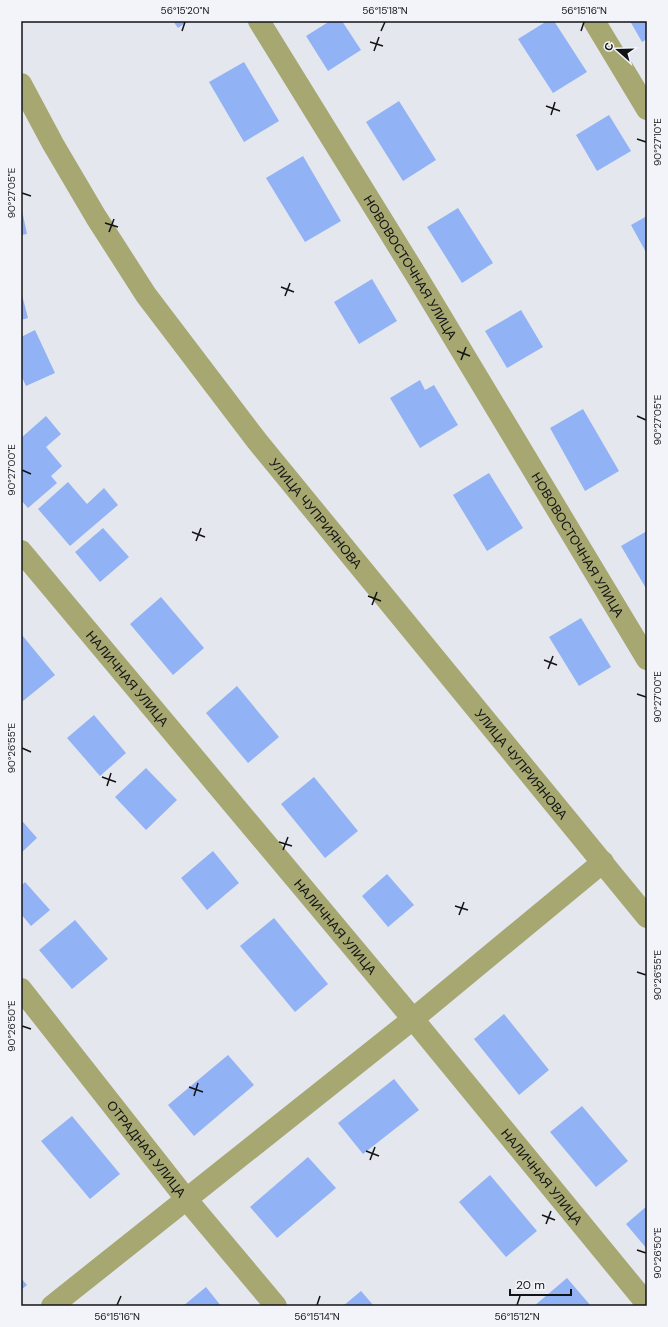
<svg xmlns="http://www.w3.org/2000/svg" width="668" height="1327" viewBox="0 0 668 1327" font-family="'DM Sans',sans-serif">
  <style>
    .building { fill: #92b2f6 }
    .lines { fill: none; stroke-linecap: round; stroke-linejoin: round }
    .minor { stroke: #a6a771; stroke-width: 22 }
    .ticks { fill: none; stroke: #121314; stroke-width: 1.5 }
    .labels { text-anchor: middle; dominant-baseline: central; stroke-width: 3; stroke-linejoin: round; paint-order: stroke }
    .street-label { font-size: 13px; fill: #121314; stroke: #f2f4fa }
    .neatline { fill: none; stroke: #121314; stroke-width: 1.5 }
    .ticks-label { font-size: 10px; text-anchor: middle; fill: #121314 }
  </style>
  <rect width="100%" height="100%" fill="#e4e7ed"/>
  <path class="building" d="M173,21H188L178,28Z
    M330,21H342L361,50L328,71L306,36Z
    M547,21H554L587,72L553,93L518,39Z
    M630,21H647V39L642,42Z
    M244,62L279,121L244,142L209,82Z
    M399,101L436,160L403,181L366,122Z
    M609,115L631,151L597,171L576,135Z
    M303,156L341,221L305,242L266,178Z
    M21,206L27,234L21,235Z
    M458,208L493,263L462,283L427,227Z
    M647,216V254L631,225Z
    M372,279L397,321L359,344L334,302Z
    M21,291L28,318L21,320Z
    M521,310L543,347L507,368L485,331Z
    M35,330L55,373L26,386L21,375V337Z
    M420,380L425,390L434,385L458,425L420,448L390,398Z
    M583,409L619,471L585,491L550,428Z
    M46,416L61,434L46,447L62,466L51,476L57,483L28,508L21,500V438Z
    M489,473L523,528L487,551L453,495Z
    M68,482L87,504L104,488L118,505L70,546L38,509Z
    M103,528L129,557L100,582L75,552Z
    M647,531V590L621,546Z
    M161,597L204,648L173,675L130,624Z
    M581,618L611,667L579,686L549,637Z
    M22,635L55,675L23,701L21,698Z
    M237,686L279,737L248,763L206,713Z
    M94,715L126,753L100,776L67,738Z
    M146,768L177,800L146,830L115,797Z
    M314,777L358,831L325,858L281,804Z
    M23,822L37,838L21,853V823Z
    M213,851L239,883L207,910L181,878Z
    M387,874L414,905L388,927L362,896Z
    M25,882L50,910L31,926L21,914V886Z
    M274,918L328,984L295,1012L240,946Z
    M75,920L108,959L72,989L39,950Z
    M504,1014L549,1070L519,1095L474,1039Z
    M228,1055L254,1085L194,1136L168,1105Z
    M394,1079L419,1110L363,1154L338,1123Z
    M582,1106L628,1161L596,1187L550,1132Z
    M72,1116L120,1174L90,1199L41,1141Z
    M308,1157L336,1188L277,1238L250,1207Z
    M490,1175L537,1231L506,1257L459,1202Z
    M647,1206V1249L626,1224Z
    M21,1278L27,1285L21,1290Z
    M567,1278L591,1306H534Z
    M206,1287L221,1306H183Z
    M361,1291L374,1306H343Z"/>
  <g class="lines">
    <g class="minor">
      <path id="s1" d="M259,21L416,275L647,659"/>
      <path d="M594,21L647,109"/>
      <path id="s2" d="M21,84L53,144L96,217L146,295L257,441L647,917"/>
      <path id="s3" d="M21,551L413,1019L647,1304"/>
      <path id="s4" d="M21,989L187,1200L276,1306"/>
      <path d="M52,1306L413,1019L603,862"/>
    </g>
  </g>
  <path class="ticks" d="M182,31L185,22M381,31L385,22M581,31L584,22M370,42L383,46M374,51L379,37M546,106L560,111M551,115L555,102M637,139L646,142M22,193L31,196M105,223L118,227M109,232L114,219M281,287L294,292M285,296L290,283M457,351L470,356M461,360L466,347M637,416L646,420M22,470L31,474M192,532L205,537M196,541L201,528M368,596L381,601M372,605L377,592M544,660L557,665M548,669L553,656M637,694L646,697M22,748L31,752M102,777L116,782M107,786L111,773M279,842L292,846M283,850L288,837M455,906L468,910M459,915L464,902M637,972L646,975M22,1026L31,1029M189,1087L203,1092M194,1096L198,1083M366,1151L379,1156M370,1160L375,1147M542,1215L555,1220M546,1224L551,1211M637,1250L646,1253M117,1305L121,1296M317,1305L320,1296M517,1305L520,1296"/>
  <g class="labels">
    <g class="street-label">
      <text stroke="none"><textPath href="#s1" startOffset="289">НОВОВОСТОЧНАЯ УЛИЦА</textPath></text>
      <text stroke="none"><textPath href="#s2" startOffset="522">УЛИЦА ЧУПРИЯНОВА</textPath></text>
      <text stroke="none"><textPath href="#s1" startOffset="613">НОВОВОСТОЧНАЯ УЛИЦА</textPath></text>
      <text stroke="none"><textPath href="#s3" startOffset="166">НАЛИЧНАЯ УЛИЦА</textPath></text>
      <text stroke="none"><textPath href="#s2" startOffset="846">УЛИЦА ЧУПРИЯНОВА</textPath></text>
      <text stroke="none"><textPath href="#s3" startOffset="490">НАЛИЧНАЯ УЛИЦА</textPath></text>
      <text stroke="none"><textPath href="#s4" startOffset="203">ОТРАДНАЯ УЛИЦА</textPath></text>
      <text stroke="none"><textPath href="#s3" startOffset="814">НАЛИЧНАЯ УЛИЦА</textPath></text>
    </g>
  </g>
  <rect width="668" height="1327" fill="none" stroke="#f2f4fa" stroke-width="44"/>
  <g transform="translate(618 50) rotate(290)" stroke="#f2f4fa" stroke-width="3" paint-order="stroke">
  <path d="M0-3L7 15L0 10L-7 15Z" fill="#121314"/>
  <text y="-6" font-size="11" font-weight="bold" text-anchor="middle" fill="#121314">С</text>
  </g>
  <path d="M510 1289v6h61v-6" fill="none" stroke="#121314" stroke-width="2"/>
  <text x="516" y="1289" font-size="12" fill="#121314" stroke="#f2f4fa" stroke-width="3" paint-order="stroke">20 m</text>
  <rect x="22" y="22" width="624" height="1283" class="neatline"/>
  <g class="ticks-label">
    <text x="185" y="14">56°15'20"N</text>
    <text x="385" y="14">56°15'18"N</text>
    <text x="584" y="14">56°15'16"N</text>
    <text transform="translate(657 142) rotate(-90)" y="4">90°27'10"E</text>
    <text transform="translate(11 193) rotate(-90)" y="4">90°27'05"E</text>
    <text transform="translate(657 420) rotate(-90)" y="4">90°27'05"E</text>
    <text transform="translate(11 470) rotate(-90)" y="4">90°27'00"E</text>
    <text transform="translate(657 697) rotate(-90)" y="4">90°27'00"E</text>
    <text transform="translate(11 748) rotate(-90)" y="4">90°26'55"E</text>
    <text transform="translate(657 975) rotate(-90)" y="4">90°26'55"E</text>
    <text transform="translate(11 1026) rotate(-90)" y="4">90°26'50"E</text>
    <text transform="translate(657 1253) rotate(-90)" y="4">90°26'50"E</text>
    <text x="117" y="1320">56°15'16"N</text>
    <text x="317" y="1320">56°15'14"N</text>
    <text x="517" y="1320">56°15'12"N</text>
  </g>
</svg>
